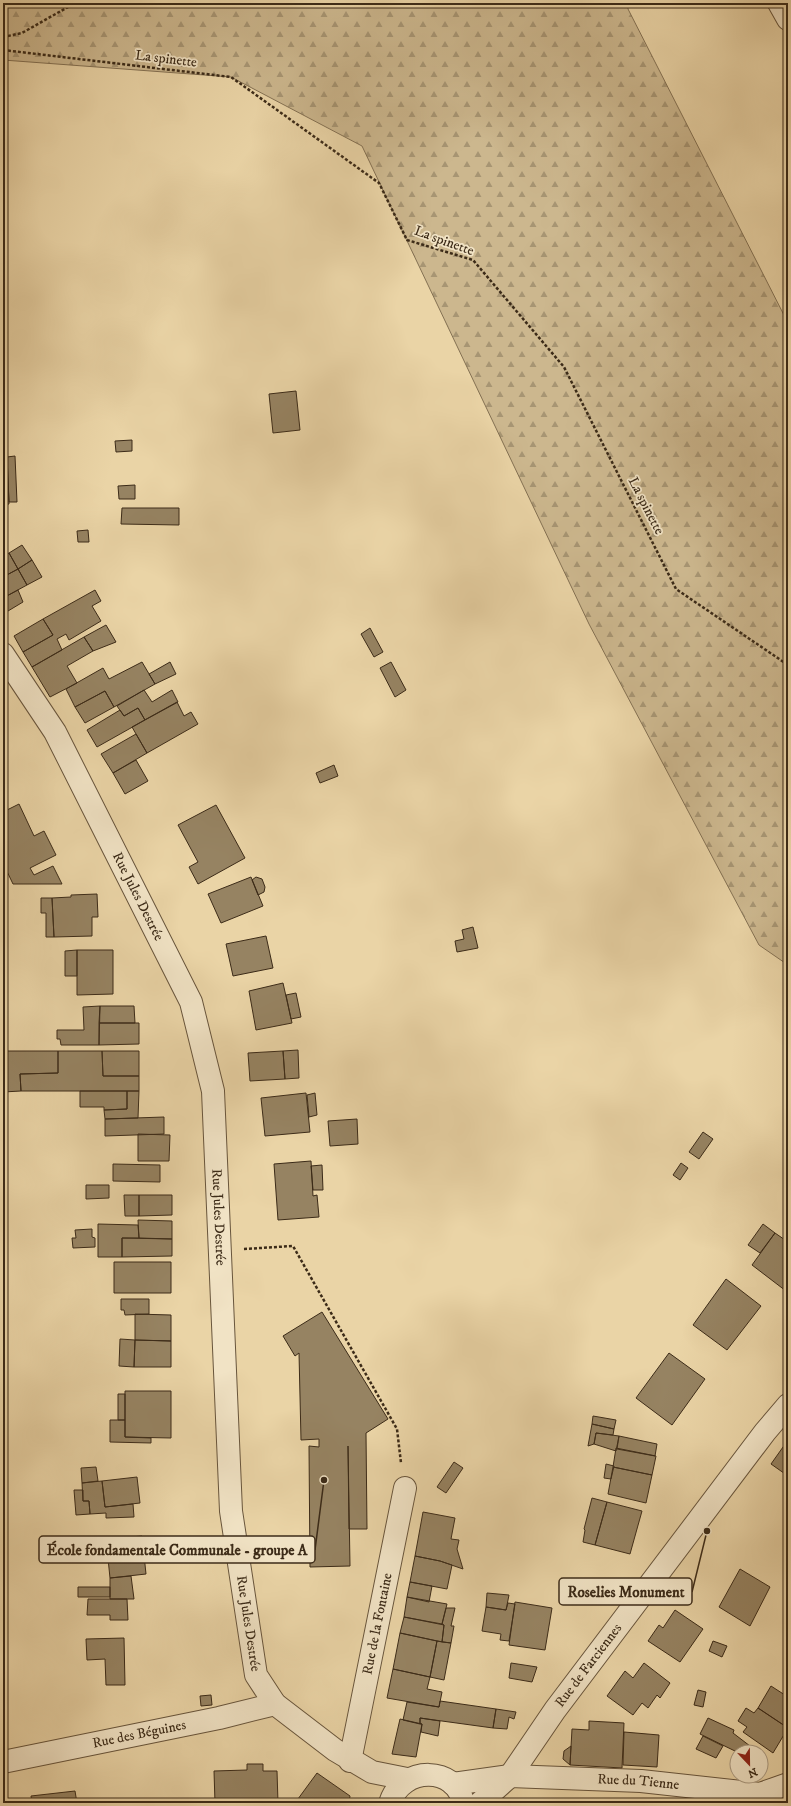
<svg xmlns="http://www.w3.org/2000/svg" width="791" height="1806" viewBox="0 0 791 1806" font-family="'IM FELL DW Pica',serif">
  <style>
    .forest { fill: url(#forest-firs); stroke: #847153 }
    .building { fill: #968362; stroke: #3c2b18 }
    .lines { fill: none; stroke-linecap: round; stroke-linejoin: round }
    .minor-casing { stroke: #68553c; stroke-width: 24 }
    .path { stroke: #3c2b18; stroke-width: 2.5; stroke-dasharray: 3 2; stroke-linecap: butt }
    .minor { stroke: #f1e3c5; stroke-width: 22 }
    .labels { text-anchor: middle; dominant-baseline: central; stroke-width: 3.5; stroke-linejoin: round; paint-order: stroke }
    .street-label { font-size: 14px; fill: #3c2b18; stroke: #f1e3c5 }
    .leader { fill: none; stroke: #3c2b18; stroke-width: 1.5 }
    .callout-dot { fill: #3c2b18; stroke: #f1e3c5; stroke-width: 1.5 }
    .callout { fill: #f1e3c5; stroke: #3c2b18; stroke-width: 1.5 }
    .callout-label { font-size: 15px; text-anchor: middle; font-weight: bold; fill: #3c2b18 }
  </style>
  <defs>
    <pattern id="forest-firs" width="22" height="20" patternUnits="userSpaceOnUse"><rect width="22" height="20" fill="#ccb78e"/><path d="M5 1l3.5 6h-7zM16 11l3.5 6h-7z" fill="#a79573"/></pattern>
  </defs>
  <rect width="100%" height="100%" fill="#ead4a6"/>
  <filter id="stains"><feTurbulence type="fractalNoise" baseFrequency=".005" numOctaves="4"/><feColorMatrix values="0 0 0 0 .2 0 0 0 0 .09 0 0 0 0 .02 0 0 0 .5 -.17"/></filter>
  <radialGradient id="worn" r=".72"><stop offset=".6" stop-color="#630" stop-opacity="0"/><stop offset="1" stop-color="#630" stop-opacity=".3"/></radialGradient>
  <path class="forest" d="M3,3H628V9L788,323V965L759,945L589,624L362,146L231,77L3,60Z"/>
  <path class="building" d="M3,384L6,426H3Z
    M296,391L300,430L273,433L269,394Z
    M132,440V451L116,452L115,441Z
    M7,455L9,504L3,505V456Z
    M15,456L17,502H9L7,457Z
    M135,485V499H119L118,486Z
    M122,508H179V525L121,524Z
    M88,530L89,542H78L77,531Z
    M22,545L32,560L18,569L9,553Z
    M9,553L18,569L3,577V556Z
    M32,560L42,577L27,585L18,569Z
    M18,569L27,585L3,598V577Z
    M18,590L23,602L3,614V598Z
    M95,590L101,601L92,606L101,621L69,640L66,634L57,639L62,650L32,667L23,652L53,635L43,619Z
    M43,619L53,635L23,652L14,636Z
    M106,625L116,642L93,651L84,637Z
    M370,628L383,652L374,657L361,634Z
    M84,637L93,651L67,666L77,683L50,697L32,667Z
    M142,662L155,684L114,707L105,691L75,707L66,689L103,668L109,679Z
    M170,662L176,674L155,684L149,674Z
    M391,662L406,690L395,697L380,668Z
    M144,690L152,702L172,690L178,702L145,720L138,708L124,716L117,706Z
    M105,691L114,707L85,723L75,707Z
    M177,702L184,716L191,712L198,724L147,753L132,727Z
    M138,708L145,720L97,747L87,730L120,710L124,716Z
    M136,734L147,753L113,773L101,754Z
    M136,760L148,781L125,794L113,773Z
    M334,765L338,776L320,783L316,773Z
    M19,804L34,836L44,831L56,855L30,868L34,875L53,866L62,884H13L3,863V812Z
    M216,805L245,858L198,884L189,867L198,862L178,825Z
    M251,877L263,906L221,923L208,894Z
    M256,877L262,879L265,887L264,892L258,895L252,880Z
    M97,894L98,917H92V936L54,937L52,898L71,897V895Z
    M41,898H52L54,937H46V913H41Z
    M473,927L478,948L457,952L455,941L464,939L462,930Z
    M266,936L273,968L233,976L226,944Z
    M77,950H113V994L77,995Z
    M77,950V976H65V951Z
    M283,983L292,1023L256,1030L249,991Z
    M296,993L301,1017L291,1019L286,995Z
    M100,1006H134L135,1023H99Z
    M100,1006L99,1045H61L60,1039H57V1030H84L83,1007Z
    M99,1023H139V1044L99,1045Z
    M298,1050L299,1078L285,1079L283,1051Z
    M3,1051H58V1073L20,1074L21,1091L3,1092Z
    M58,1051H102L103,1076H139V1091H21L20,1074L58,1073Z
    M102,1051H139V1076H103Z
    M283,1051L285,1079L250,1081L248,1053Z
    M80,1091H127V1109L104,1110V1107H80Z
    M127,1091H139L138,1118L105,1119L104,1110L127,1109Z
    M306,1093L310,1132L265,1136L261,1098Z
    M315,1093L317,1115L309,1117L307,1095Z
    M164,1117V1134L105,1136V1119Z
    M357,1119L358,1144L330,1146L328,1121Z
    M703,1132L713,1139L699,1159L689,1152Z
    M138,1134L170,1135L169,1161H138Z
    M311,1161L313,1196L317,1195L319,1217L278,1220L274,1164Z
    M681,1163L688,1168L680,1180L673,1175Z
    M113,1164L160,1165V1182L113,1181Z
    M322,1165L323,1190H313L311,1166Z
    M86,1185H109V1198L86,1199Z
    M124,1195H139V1216H125Z
    M139,1195H172V1215L139,1216Z
    M138,1220L172,1221V1239L139,1238Z
    M98,1224L138,1225L139,1238H122V1257H98Z
    M763,1224L775,1233L760,1253L748,1245Z
    M92,1229V1237L95,1238V1247L73,1248L72,1238H76L75,1230Z
    M775,1233L788,1242V1289L786,1291L752,1265Z
    M122,1238L172,1239V1256L122,1257Z
    M114,1262H171V1293H114Z
    M726,1279L761,1306L727,1350L693,1325Z
    M121,1299H149V1314L125,1315L124,1310H121Z
    M322,1312L388,1419L366,1433L367,1529H349L348,1446L350,1566L310,1567L309,1446L319,1447V1439L301,1440L299,1353L295,1356L283,1336Z
    M135,1314L171,1315V1341L135,1340Z
    M120,1339L135,1340L134,1367L119,1366Z
    M135,1340L171,1341V1367H134Z
    M669,1353L705,1379L672,1425L636,1398Z
    M125,1391H171V1438L125,1437Z
    M118,1394H125V1420H118Z
    M593,1416L616,1420L614,1429L592,1424Z
    M110,1420H125V1437L151,1438V1443L110,1442Z
    M592,1424L614,1429L613,1435L596,1433L594,1444L588,1446Z
    M596,1433L619,1436L616,1451L594,1444Z
    M619,1436L657,1444L655,1456L617,1449Z
    M788,1440V1476L771,1464Z
    M616,1448L656,1456L652,1475L613,1467Z
    M454,1462L463,1468L446,1493L437,1487Z
    M606,1464L614,1466L611,1479L604,1478Z
    M96,1467L98,1481L82,1483L81,1468Z
    M613,1467L652,1475L646,1503L608,1494Z
    M137,1477L140,1503L105,1507L102,1481Z
    M102,1481L105,1507L133,1504L134,1517L106,1518V1513L90,1514L89,1501H83L82,1483Z
    M74,1490H83V1501H89L90,1514L76,1515Z
    M592,1498L607,1502L595,1545L583,1542L585,1530L584,1529Z
    M607,1502L642,1511L630,1554L595,1545Z
    M423,1512L455,1518L451,1539L459,1540L457,1549L463,1569L440,1561L415,1556Z
    M142,1536L146,1574L110,1578L106,1539Z
    M415,1556L440,1561L452,1565L447,1589L410,1582Z
    M740,1569L770,1587L750,1626L719,1607Z
    M131,1576L134,1599H110V1578Z
    M410,1582L432,1586L429,1602L407,1597Z
    M78,1587H110V1597H78Z
    M487,1593L509,1595L506,1610L486,1607Z
    M407,1597L447,1604L442,1624L404,1617Z
    M88,1599H127L128,1620H110V1615H87Z
    M515,1602L552,1608L545,1650L509,1645Z
    M508,1603L515,1604L509,1641L500,1640L501,1634L482,1631L486,1607L506,1610Z
    M446,1608H455L451,1626H454L451,1643L442,1642L444,1625L442,1624Z
    M675,1610L703,1629L680,1662L648,1641L659,1625L663,1628Z
    M404,1617L444,1625L442,1642L400,1633Z
    M400,1633L437,1641L430,1677L393,1669Z
    M124,1638L125,1685H106L105,1659L87,1660L86,1639Z
    M437,1641L451,1643L444,1680L430,1677Z
    M713,1641L727,1646L722,1657L709,1651Z
    M511,1663L537,1667L532,1682L509,1678Z
    M644,1663L670,1683L660,1698L657,1695L648,1708L642,1703L633,1715L607,1696L625,1671L633,1678Z
    M393,1669L430,1677L427,1689L442,1692L439,1707L387,1698Z
    M771,1686L788,1697V1728L758,1708Z
    M698,1690L706,1692L703,1707L694,1705Z
    M211,1695L212,1705L201,1706L200,1696Z
    M440,1701L496,1709L493,1728L420,1718V1724L403,1720L407,1702L439,1707Z
    M746,1708L754,1713L758,1708L788,1728L773,1753L743,1732L747,1727L738,1721Z
    M496,1709L516,1712L514,1719L509,1717L507,1729L493,1728Z
    M420,1718L440,1721L438,1736L421,1732L422,1724H420Z
    M708,1718L734,1730L733,1733L750,1746L746,1752H737L700,1734Z
    M400,1719L422,1724L416,1757L392,1754Z
    M589,1721L624,1723L622,1768L570,1765L572,1729L589,1730Z
    M624,1732L659,1735L657,1767L623,1765Z
    M703,1736L723,1746L716,1758L696,1749Z
    M571,1746L570,1765L563,1759L564,1751Z
    M247,1764H263V1771H277L278,1803H215L214,1771L247,1770Z
    M317,1773L350,1796L349,1803H295Z
    M75,1791L77,1803H32L31,1796Z"/>
  <g class="lines">
    <defs>
      <g id="minor">
        <path d="M779,3L788,19"/>
        <path id="s1" d="M3,654L55,732L191,1002L213,1091L231,1511L256,1675L275,1704L335,1750L372,1772L407,1779"/>
        <path id="s2" d="M350,1761L405,1488"/>
        <path id="s3" d="M3,1762L219,1718L275,1704"/>
        <path id="s4" d="M453,1784L510,1776L641,1781L760,1794L788,1784"/>
        <path d="M390,1803C402,1765 457,1766 463,1803"/>
        <path id="s5" d="M480,1803L510,1776L555,1710L765,1432L788,1405"/>
      </g>
    </defs>
    <use href="#minor" class="minor-casing"/>
    <path class="path" d="M3,37L22,33L75,3
      M3,50L231,77L379,183L407,240L473,260L564,367L676,589L788,665
      M244,1249L293,1246L397,1429L401,1463"/>
    <use href="#minor" class="minor"/>
  </g>
  <g class="labels">
    <g class="street-label">
      <text transform="translate(166 59) rotate(7)">La spinette</text>
      <text transform="translate(444 241) rotate(20)">La spinette</text>
      <text transform="translate(646 506) rotate(63)">La spinette</text>
      <text stroke="none"><textPath href="#s1" startOffset="278">Rue Jules Destrée</textPath></text>
      <text stroke="none"><textPath href="#s1" startOffset="614">Rue Jules Destrée</textPath></text>
      <text stroke="none"><textPath href="#s1" startOffset="1022">Rue Jules Destrée</textPath></text>
      <text stroke="none"><textPath href="#s2" startOffset="140">Rue de la Fontaine</textPath></text>
      <text stroke="none"><textPath href="#s5" startOffset="176">Rue de Farciennes</textPath></text>
      <text stroke="none"><textPath href="#s3" startOffset="139">Rue des Béguines</textPath></text>
      <text stroke="none"><textPath href="#s4" startOffset="186">Rue du Tienne</textPath></text>
    </g>
  </g>
  <path class="leader" d="M324 1480L315 1550M707 1531L692 1592"/>
  <g class="callout-dot">
    <circle cx="324" cy="1480" r="4"/>
    <circle cx="707" cy="1531" r="4"/>
  </g>
  <g class="callout">
    <rect x="39" y="1536" width="276" height="27" rx="4"/>
    <rect x="559" y="1578" width="133" height="27" rx="4"/>
  </g>
  <g class="callout-label">
    <text x="177" y="1555">École fondamentale Communale - groupe A</text>
    <text x="626" y="1597">Roselies Monument</text>
  </g>
  <rect width="791" height="1806" fill="none" stroke="#ead4a6" stroke-width="16"/>
  <rect x="4" y="4" width="783" height="1798" fill="none" stroke="#3c2b18" stroke-width="2"/>
  <rect x="8" y="8" width="775" height="1790" fill="none" stroke="#3c2b18"/>
  <g transform="translate(749 1764) rotate(158)"><circle r="19" fill="#f1e3c5" stroke="#a99980"/>
  <path d="M0-3L7 15L0 10L-7 15Z" fill="#8f2418"/>
  <text y="-6" font-size="11" font-weight="bold" text-anchor="middle" fill="#3c2b18">N</text>
  </g>
  <rect width="100%" height="100%" filter="url(#stains)"/>
  <rect width="100%" height="100%" fill="url(#worn)"/>
</svg>
